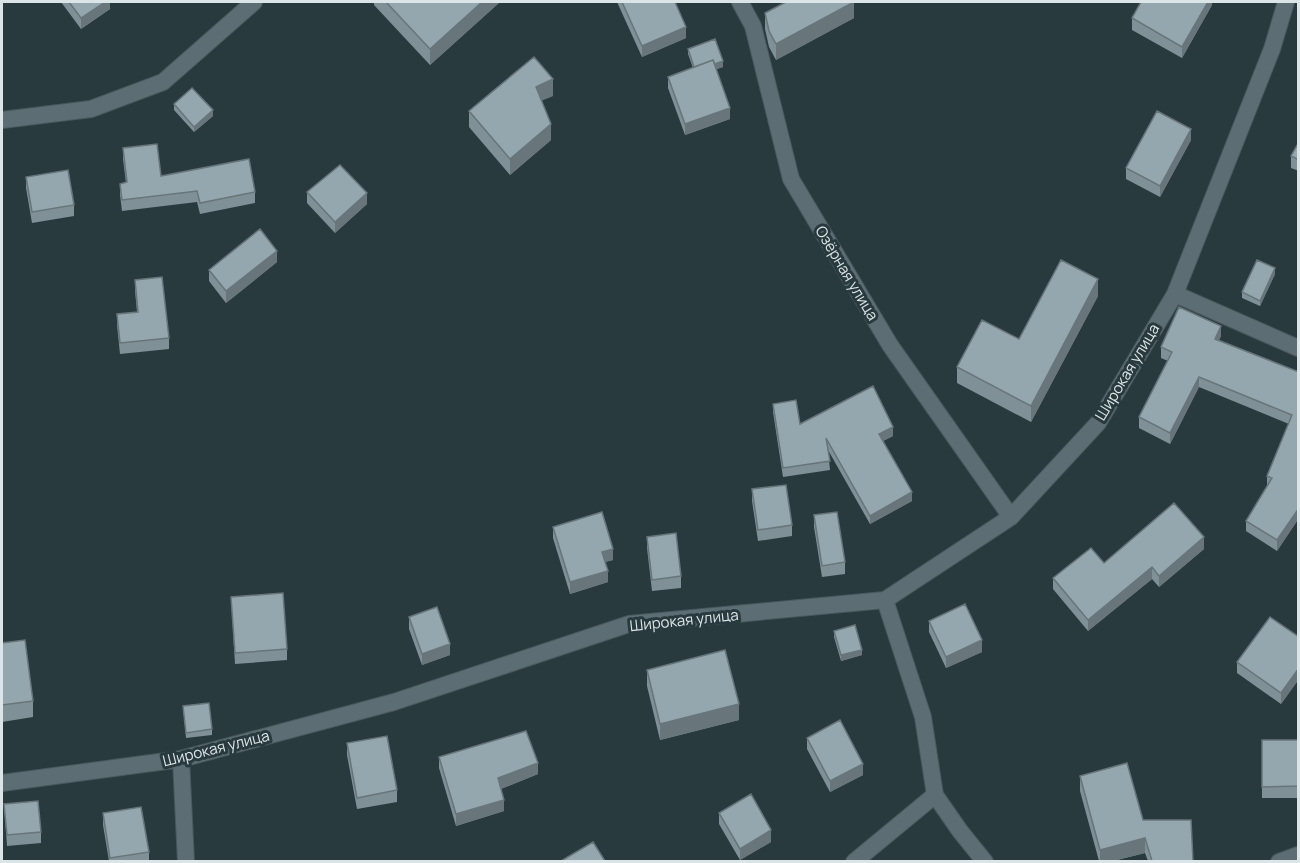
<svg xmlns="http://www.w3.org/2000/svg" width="1300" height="863" viewBox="0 0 1300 863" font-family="Manrope,sans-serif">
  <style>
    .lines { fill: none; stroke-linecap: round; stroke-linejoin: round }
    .minor-casing { stroke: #4a585c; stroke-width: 18 }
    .minor { stroke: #5c6e74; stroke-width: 16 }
    .wall { fill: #7f9096 }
    .shaded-wall { fill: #68757a }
    .building { fill: #94a7ae; stroke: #68757a; stroke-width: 1.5 }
    .labels { text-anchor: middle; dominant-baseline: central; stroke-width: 6; stroke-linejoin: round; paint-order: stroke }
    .street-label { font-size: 15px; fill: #dbe5e8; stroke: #293a3f }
  </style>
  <rect width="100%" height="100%" fill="#293a3f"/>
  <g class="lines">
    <defs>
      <path id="minor" d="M740,2L753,26L791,179L890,345L1011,517
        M2,120L91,109L163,82L254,2
        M1175,294L1298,348
        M885,600L923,717L935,795L960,831L985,862
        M181,759L186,862
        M2,783L181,759L394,702L629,624L885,600L1011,517L1098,423L1175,294L1272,49L1286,2
        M854,862L935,795
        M1279,862L1298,855"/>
    </defs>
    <use href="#minor" class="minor-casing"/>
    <use href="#minor" class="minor"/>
  </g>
  <path class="wall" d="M61,2H110V9L81,29Z
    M374,2H500L430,65L374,5Z
    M617,2H675L686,38L642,57Z
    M1212,2V5L1182,58L1132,30V18Z
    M765,13L854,18L776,60L769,47L765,29Z
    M688,49L723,67L716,69L730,119L685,135L668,88V77L693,68L688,54Z
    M553,96L542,100L551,140L510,175L469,127V111Z
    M174,104L213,116L194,132L174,110Z
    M1191,140L1160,197L1126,179V168Z
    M1299,142V171L1291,168V156Z
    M123,148L161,176L255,192V203L200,214L197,202L122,211L120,195V184L126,183L123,159Z
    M26,177L74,205V216L32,223L26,188Z
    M307,192L367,204L335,233L307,203Z
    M277,262L226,303L209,281V270Z
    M1275,274L1260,306L1242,298V292Z
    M135,280L169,338V349L120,354L117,325V314L137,312L135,291Z
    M1098,296L1031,422L957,383V367L1019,339Z
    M1221,336L1219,340L1299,372V518L1277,551L1246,531V521L1267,486V476L1289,424L1199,387L1170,444L1139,428V417L1168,361L1161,358V347Z
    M773,404L800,424L893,436L883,441L912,501L870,524L828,450L830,470L783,477L773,412Z
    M752,489L792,525V536L758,541L752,501Z
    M814,515L845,562V574L822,577L814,527Z
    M553,527L613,560L605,562L608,582L570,594L553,538Z
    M647,537L681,576V588L652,591L647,548Z
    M1204,549L1159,587L1152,579L1088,631L1053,589V578L1104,563Z
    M231,597L287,649V660L235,664Z
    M409,617L450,655L422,665L409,629Z
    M929,621L982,652L946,668L929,632Z
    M834,631L862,655L841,661L834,637Z
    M1299,637V679L1281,704L1237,673V662Z
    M2,643L33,701V717L2,722Z
    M647,670L739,720L660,740L647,686Z
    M183,706L212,729V735L186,738Z
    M807,738L863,775L830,792L807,749Z
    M1262,740H1299V798H1262Z
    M347,743L397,790V802L357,809L347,755Z
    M439,757L538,774L501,789L504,811L456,826L439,768Z
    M1080,776L1143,820L1193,861H1148L1145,853L1113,861H1099L1080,791Z
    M4,804L41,832V843L7,846Z
    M103,813L149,852V861H109L103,825Z
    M719,813L771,842L740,860L719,824Z"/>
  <path class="shaded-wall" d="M105,2H110V9L81,29V18Z
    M482,2H500L430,65V49Z
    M854,2V18L776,60V44Z
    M1208,2H1212V5L1182,58V47Z
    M686,27V38L642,57V46Z
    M723,61V67L696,77V71Z
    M553,79V96L536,103V87Z
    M730,108V119L685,135V124Z
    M213,110V116L194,132V127Z
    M551,124V140L510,175V159Z
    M1191,129V140L1160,197V186Z
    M367,193V204L335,233V222Z
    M277,251V262L226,303V291Z
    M1275,268V274L1260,306V301Z
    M1098,279V296L1031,422V406Z
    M1221,326V336L1215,349V339Z
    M1199,377V387L1170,444V433Z
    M893,427V436L879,443V434Z
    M912,492V501L870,524V516Z
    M1299,508V518L1277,551V540Z
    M1204,537V549L1159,587V576Z
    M613,549V560L602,563V552Z
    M1152,567V579L1088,631V620Z
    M608,571V582L570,594V582Z
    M982,640V652L946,668V657Z
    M450,644V655L422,665V654Z
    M862,650V655L841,661V655Z
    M1299,668V679L1281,704V693Z
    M739,704V720L660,740V724Z
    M538,763V774L498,790V778Z
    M863,764V775L830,792V781Z
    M504,800V811L456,826V814Z
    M771,830V842L740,860V849Z
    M1145,838V853L1113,861H1100V850Z"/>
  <path class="building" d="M69,2H105L81,18Z
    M386,2H482L430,49Z
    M622,2H675L686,27L642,46Z
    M786,2H854L776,44L769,31L765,13Z
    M1141,2H1208L1182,47L1132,18Z
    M715,39L723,61L715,64L713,60L694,67L688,49Z
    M534,57L553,79L536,87L551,124L510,159L469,111Z
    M713,60L730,108L685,124L668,77Z
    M192,88L213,110L194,127L174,104Z
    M1157,111L1191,129L1160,186L1126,168Z
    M1299,142V160L1291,156Z
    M157,144L161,176L249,159L255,192L200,203L197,191L122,200L120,184L127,182L123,148Z
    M340,165L367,193L335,222L307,192Z
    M68,170L74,205L32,212L26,177Z
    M260,229L277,251L226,291L209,270Z
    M1061,260L1098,279L1031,406L957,367L982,320L1019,339Z
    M1257,260L1275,268L1260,301L1242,292Z
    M162,277L169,338L120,343L117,314L138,312L135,280Z
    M1179,307L1221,326L1215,339L1299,372V508L1277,540L1246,521L1272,478L1267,476L1292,415L1199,377L1170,433L1139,417L1172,352L1161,347Z
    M873,386L893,427L879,434L912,492L870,516L826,438L830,461L783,468L773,404L796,400L800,424Z
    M786,485L792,525L758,530L752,489Z
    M1174,503L1204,537L1159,576L1152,567L1088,620L1053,578L1091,548L1104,563Z
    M602,512L613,549L602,552L608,571L570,582L553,527Z
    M837,512L845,562L822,566L814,515Z
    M676,533L681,576L652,580L647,537Z
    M283,593L287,649L235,653L231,597Z
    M965,604L982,640L946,657L929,621Z
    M437,607L450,644L422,654L409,617Z
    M1270,617L1299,637V668L1281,693L1237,662Z
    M855,625L862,650L841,655L834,631Z
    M25,640L33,701L2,705V643Z
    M725,650L739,704L660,724L647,670Z
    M209,703L212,729L186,733L183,706Z
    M840,720L863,764L830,781L807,738Z
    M526,731L538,763L498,778L504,800L456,814L439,757Z
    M387,736L397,790L357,798L347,743Z
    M1262,740H1299V786L1262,787Z
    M1127,763L1143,820H1191L1193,861H1152L1145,838L1100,850L1080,776Z
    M751,794L771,830L740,849L719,813Z
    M38,801L41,832L7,835L4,804Z
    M141,807L149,852L110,858L103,813Z
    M593,842L605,861H561Z"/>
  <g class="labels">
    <g class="street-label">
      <text transform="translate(847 273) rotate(59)">Озёрная улица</text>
      <text transform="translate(1127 372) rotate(-59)">Широкая улица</text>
      <text transform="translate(684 620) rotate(-6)">Широкая улица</text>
      <text transform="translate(216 748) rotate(-14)">Широкая улица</text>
    </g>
  </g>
  <rect width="1300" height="863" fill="none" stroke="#dbe5e8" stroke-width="6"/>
</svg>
